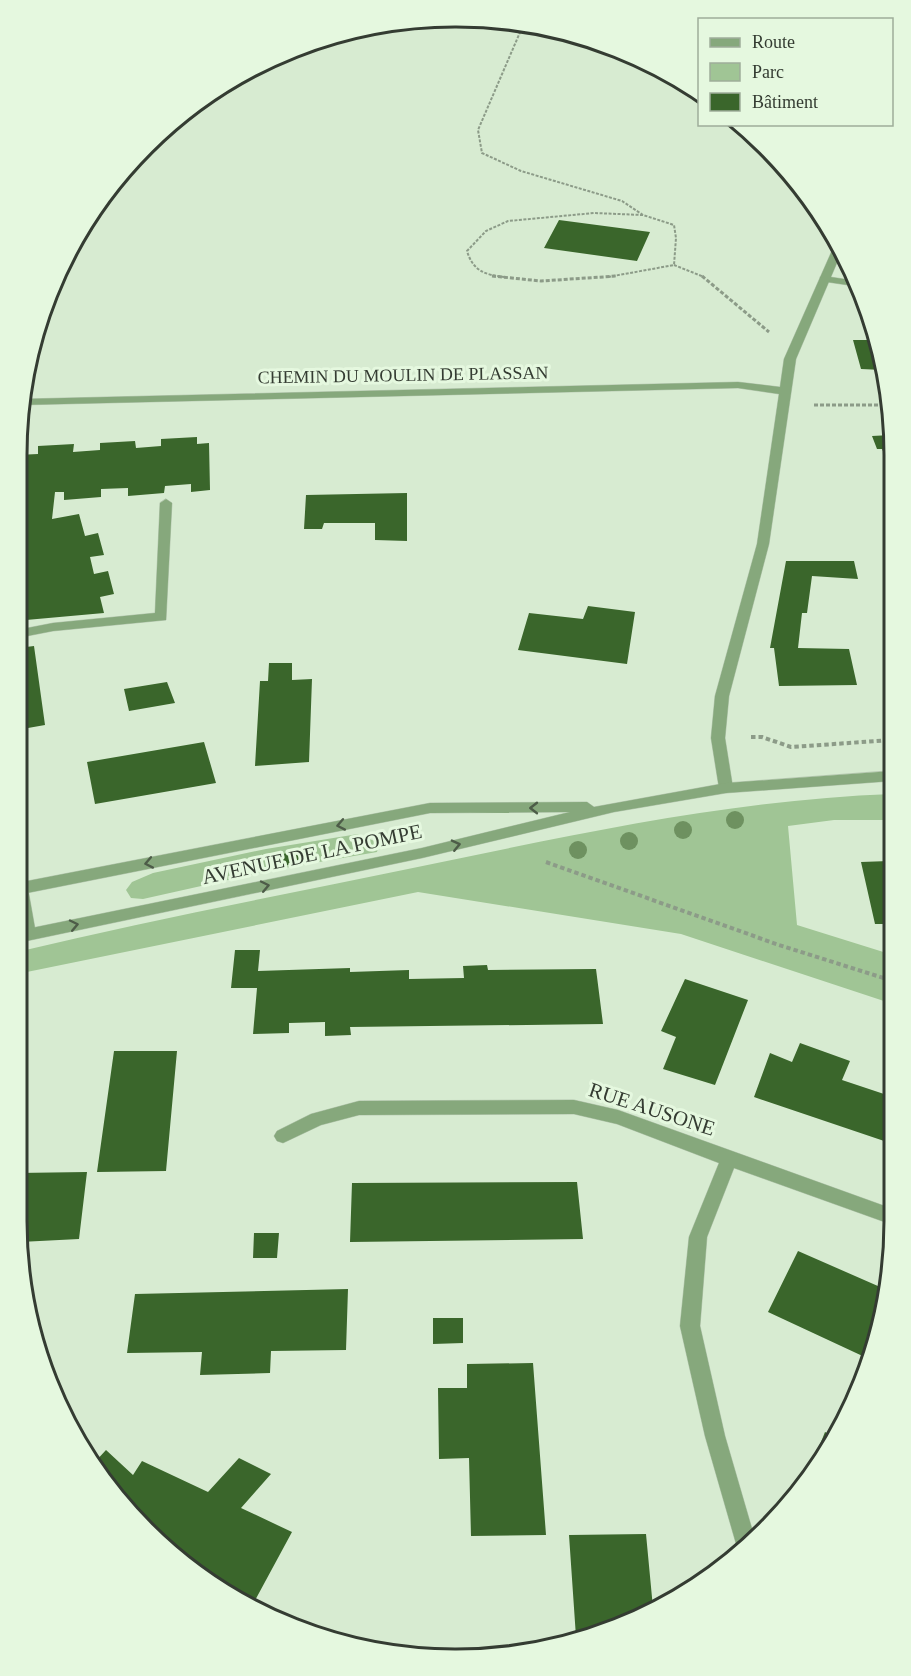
<svg xmlns="http://www.w3.org/2000/svg" width="911" height="1676" viewBox="0 0 911 1676" font-family="Georgia,serif">
  <style>
    .green { fill: #a0c595 }
    .building { fill: #3a662b }
    .lines { fill: none; stroke-linecap: round; stroke-linejoin: round }
    .service-casing { stroke: #b6c8b1; stroke-width: 1 }
    .minor-casing { stroke: #b6c8b1; stroke-width: 1 }
    .tertiary-casing { stroke: #b6c8b1; stroke-width: 1 }
    .path-far2 { stroke: #8c9b88; stroke-width: 2; stroke-dasharray: 3 1.5; stroke-linecap: butt }
    .path-far1 { stroke: #8c9b88; stroke-width: 3; stroke-dasharray: 4 2; stroke-linecap: butt }
    .path { stroke: #8c9b88; stroke-width: 4; stroke-dasharray: 4.5 3; stroke-linecap: butt }
    .service { fill: #86a87c; fill-rule: evenodd }
    .minor { fill: #86a87c; fill-rule: evenodd }
    .tertiary { fill: #86a87c; fill-rule: evenodd }
    .tree { fill: #6e9160 }
    .oneway { stroke: #4d5c48 }
    .labels { text-anchor: middle; dominant-baseline: central; stroke-width: 6; stroke-linejoin: round; paint-order: stroke }
    .far-street-label { font-size: 18px; fill: #343c32; stroke: #e5f8df }
    .street-label { font-size: 21px; fill: #343c32; stroke: #e5f8df }
    .rim { fill: none; stroke: #343c32; stroke-width: 3 }
  </style>
  <rect width="100%" height="100%" fill="#d7ebd1"/>
  <path class="green" d="M892,794V820H834L788,826L797,925L893,955V1004L681,934L418,892L17,974V952C146,921 277,896 408,869C568,836 728,800 892,794Z
    M358,834L379,843L377,852L273,870L143,899L131,898L126,890L132,882L153,873L266,849Z"/>
  <path class="building" d="M559,220L650,232L637,261L544,248Z
    M853,340H875L883,370L861,369Z
    M891,435V469L882,449H877L872,436Z
    M197,437V444L209,443L210,490L191,492V484L165,486L164,493L128,496V488L101,489V497L64,500V492H55L52,519L79,514L85,536L98,533L104,555L90,557L94,574L108,571L114,594L100,597L104,613L26,620L24,612L17,613V455L38,454V446L74,444L73,452L100,450V443L135,441L136,448L161,446V439Z
    M407,493V541L375,540V523H324L322,529H304L306,495Z
    M786,561H854L858,579L812,576L807,613H802L798,648L849,649L857,685L779,686L774,648H770Z
    M588,606L635,612L627,664L518,650L529,613L583,619Z
    M34,646L45,725L28,728L18,648Z
    M269,663H292V680L312,679L309,762L255,766L260,681H268Z
    M167,682L175,703L129,711L124,689Z
    M204,742L216,783L95,804L87,762Z
    M302,850L305,862L282,866L278,855Z
    M889,861H892L893,924H875L861,862Z
    M235,950H260L258,971L350,968V972L409,970V979L464,978L463,966L487,965L488,970L596,969L603,1024L350,1027L351,1035L325,1036V1022L289,1023V1033L253,1034L257,988H231Z
    M685,979L748,1000L715,1085L663,1069L676,1037L661,1031Z
    M800,1043L850,1061L842,1080L893,1097V1144L754,1097L770,1053L792,1062Z
    M114,1051H177L166,1171L97,1172Z
    M87,1172L79,1239L20,1242L17,1220V1173Z
    M577,1182L583,1239L350,1242L352,1183Z
    M254,1233H279L277,1258H253Z
    M798,1251L887,1290L879,1334L869,1359L768,1312Z
    M348,1289L346,1350L271,1351L270,1373L200,1375L202,1352L127,1353L135,1294Z
    M433,1318H463V1343L433,1344Z
    M533,1363L546,1535L471,1536L469,1458L439,1459L438,1388H467V1364Z
    M825,1432L837,1438L820,1459L815,1457Z
    M106,1450L133,1475L142,1461L208,1492L239,1458L271,1474L241,1508L292,1532L253,1604L212,1586L107,1488L94,1463Z
    M646,1534L653,1608L624,1626L576,1637L569,1535Z"/>
  <g class="lines">
    <defs>
      <path id="service" d="M824,276L857,281L861,287L820,281V277Z
        M166,499L172,503L166,620L53,631L17,638V630L53,623L155,613L160,503Z"/>
      <path id="minor" d="M837,243L842,251L796,359L769,544L729,696L725,738L733,788L726,793L719,788L711,738L715,696L757,544L779,394L738,388L21,405L22,399L738,382L780,387L784,359L834,246Z
        M17,866L22,868L25,872L36,934L34,938H22C12,919 17,888 17,866Z
        M574,1100L618,1110L893,1209V1225L734,1168L707,1237L700,1326L725,1436L755,1539L739,1554L705,1436L680,1326L689,1237L719,1163L617,1124L574,1114L359,1115L321,1125L283,1143L277,1141L274,1136L277,1131L311,1114L359,1101Z"/>
      <path id="tertiary" d="M892,771V781L726,793L614,812L422,858L17,943V931L422,848L570,812L430,813L17,895V883L430,803L587,802L594,807L726,783Z"/>
    </defs>
    <use href="#service" class="service-casing"/>
    <use href="#minor" class="minor-casing"/>
    <use href="#tertiary" class="tertiary-casing"/>
    <path class="path-far2" d="M524,23L478,130L482,153L521,171L622,201L643,215
      M674,265L704,277
      M505,277C485,275 473,271 467,251L486,231L508,221L594,213L643,215L674,225L676,238L674,265
      M608,277L674,265"/>
    <path class="path-far1" d="M492,276L541,281L617,276
      M702,276L769,332
      M814,405H891"/>
    <path class="path" d="M751,737H762L791,747L892,740
      M546,862L779,945L893,981"/>
    <use href="#service" class="service"/>
    <use href="#minor" class="minor"/>
    <use href="#tertiary" class="tertiary"/>
  </g>
  <g class="tree">
    <circle cx="735" cy="820" r="9"/>
    <circle cx="683" cy="830" r="9"/>
    <circle cx="629" cy="841" r="9"/>
    <circle cx="578" cy="850" r="9"/>
  </g>
  <defs><path id="oneway-chevron" d="M-2-3.5L2.5 0L-2 3.5" fill="none" stroke-width="1.6" stroke-linecap="round" stroke-linejoin="round" transform="scale(1.5)"/></defs>
  <g class="oneway">
    <use href="#oneway-chevron" transform="translate(534 808) rotate(180)"/>
    <use href="#oneway-chevron" transform="translate(341 825) rotate(169)"/>
    <use href="#oneway-chevron" transform="translate(456 845) rotate(-13)"/>
    <use href="#oneway-chevron" transform="translate(149 863) rotate(169)"/>
    <use href="#oneway-chevron" transform="translate(265 886) rotate(-12)"/>
    <use href="#oneway-chevron" transform="translate(74 925) rotate(-12)"/>
  </g>
  <g class="labels">
    <g class="far-street-label">
      <text transform="translate(403 375) rotate(-1)">CHEMIN DU MOULIN DE PLASSAN</text>
    </g>
    <g class="street-label">
      <text transform="translate(312 854) rotate(-12)">AVENUE DE LA POMPE</text>
      <text transform="translate(652 1109) rotate(18)">RUE AUSONE</text>
    </g>
  </g>
  <path d="M0 0H911V1676H0ZM455 27H456A428 428 0 0 1 884 455V1221A428 428 0 0 1 456 1649H455A428 428 0 0 1 27 1221V455A428 428 0 0 1 455 27Z" fill="#e5f8df" fill-rule="evenodd"/>
  <path class="rim" d="M455 27H456A428 428 0 0 1 884 455V1221A428 428 0 0 1 456 1649H455A428 428 0 0 1 27 1221V455A428 428 0 0 1 455 27Z"/>
  <rect x="698" y="18" width="195" height="108" fill="#e5f8df" stroke="#9ead9a" stroke-width="1.5"/>
  <rect x="710" y="38" width="30" height="9" fill="#86a87c" stroke="#9ead9a" stroke-width="1.5"/>
  <text x="752" y="48" font-size="18" fill="#343c32">Route</text>
  <rect x="710" y="63" width="30" height="18" fill="#a0c595" stroke="#9ead9a" stroke-width="1.5"/>
  <text x="752" y="78" font-size="18" fill="#343c32">Parc</text>
  <rect x="710" y="93" width="30" height="18" fill="#3a662b" stroke="#9ead9a" stroke-width="1.5"/>
  <text x="752" y="108" font-size="18" fill="#343c32">Bâtiment</text>
</svg>
